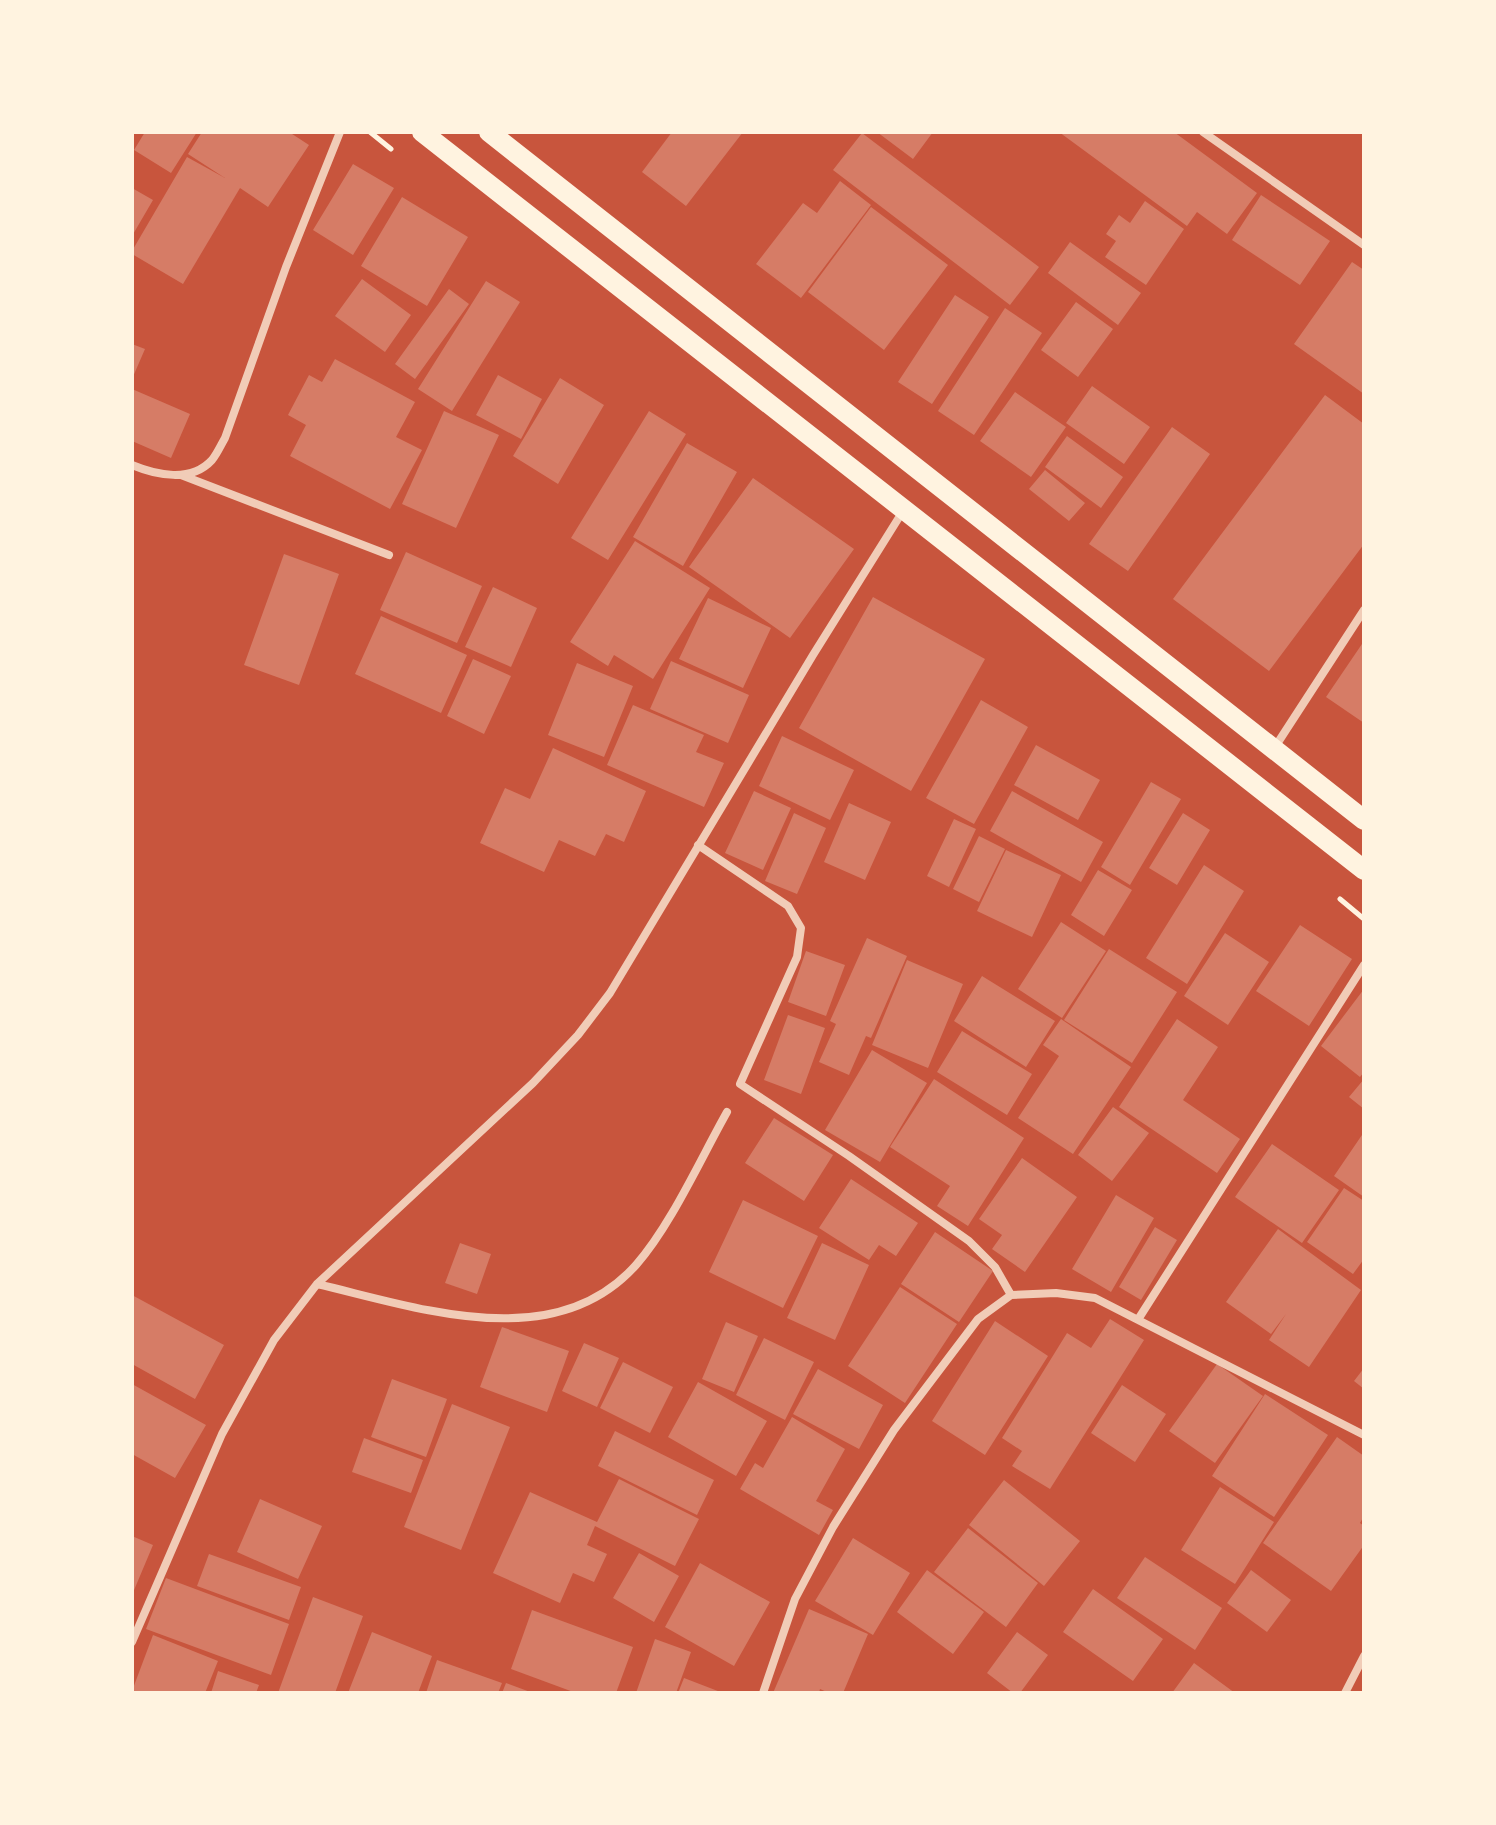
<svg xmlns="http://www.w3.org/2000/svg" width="1496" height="1825" viewBox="0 0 1496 1825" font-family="'Fira Sans Condensed',sans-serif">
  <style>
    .building { fill: #d67c66 }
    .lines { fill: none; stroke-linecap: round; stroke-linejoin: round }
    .path { stroke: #fff3e0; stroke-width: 5 }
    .minor { stroke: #f1ccb7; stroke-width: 8 }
    .primary { stroke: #fff3e0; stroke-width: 20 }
  </style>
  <rect width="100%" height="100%" fill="#c8553d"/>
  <path class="building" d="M145,132H197L171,173L134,150Z
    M202,132H289L309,145L268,207L240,188L183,284L132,254V251L187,157L225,178L188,154Z
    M672,132H743L686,206L642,172Z
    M877,132H933L913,159Z
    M1059,132H1174L1257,193L1227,234L1197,212L1187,226Z
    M862,133L1039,267L1010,305L833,170Z
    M353,164L394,188L353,255L313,230Z
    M840,181L871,205L801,298L756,264L803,203L817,213Z
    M132,188L153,200L132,236Z
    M1261,195L1330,241L1300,285L1232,240Z
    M402,197L468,237L427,306L361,266Z
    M1145,201L1184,229L1146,285L1105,257L1116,241L1106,234L1119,215L1130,223Z
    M871,207L948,265L884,350L808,292Z
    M1070,242L1141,293L1118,325L1048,273Z
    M1352,262L1364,270V394L1294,344Z
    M362,279L411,315L385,352L335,316Z
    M486,281L520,302L452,411L418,389Z
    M449,289L469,304L415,379L395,364Z
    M955,295L989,317L932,404L898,382Z
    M1076,302L1113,329L1078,377L1041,350Z
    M1005,308L1042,333L974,435L938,411Z
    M132,344L145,349L132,379Z
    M335,359L415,402L396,437L422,450L390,509L290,456L306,425L288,415L309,375L322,382Z
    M498,375L542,399L521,439L476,415Z
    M560,378L604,405L558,484L513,456Z
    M1092,386L1150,427L1124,464L1066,423Z
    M132,389L190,414L171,458L132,441Z
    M1015,392L1066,427L1031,477L980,441Z
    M1325,395L1364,424V544L1269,671L1173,599Z
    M444,411L499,435L456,528L402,504Z
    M649,411L686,434L608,560L571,538Z
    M1172,427L1210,454L1128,571L1089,544Z
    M1067,436L1123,477L1101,508L1045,467Z
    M687,443L737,472L683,566L633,537Z
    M1045,470L1085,503L1069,521L1029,489Z
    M753,478L854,549L790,638L689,567Z
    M635,541L710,588L653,679L614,655L608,666L570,642Z
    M406,552L482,586L457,643L380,610Z
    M284,554L339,574L299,685L244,665Z
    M493,587L537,608L511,667L465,647Z
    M873,597L985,659L911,791L799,728Z
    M708,598L771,628L743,688L679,659Z
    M381,616L467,655L441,713L355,674Z
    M1364,641V723L1326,697Z
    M473,659L511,676L484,734L447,716Z
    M671,661L749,695L728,743L650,709Z
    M577,663L633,686L604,757L548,735Z
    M981,700L1028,727L974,824L926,798Z
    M633,705L704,735L696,752L724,763L704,807L607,765Z
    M782,736L854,770L830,820L759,786Z
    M1036,745L1100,780L1078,820L1014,785Z
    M553,748L646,791L624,842L606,834L595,856L559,840L544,872L480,843L505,788L530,799Z
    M1151,782L1181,799L1130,885L1101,867Z
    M754,791L791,808L763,870L725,853Z
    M1012,791L1103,842L1081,882L990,831Z
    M849,803L891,822L865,880L824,862Z
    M794,813L826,828L797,894L765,881Z
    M1183,813L1210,830L1177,885L1149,868Z
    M954,819L976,829L949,887L927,876Z
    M979,836L1005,849L979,902L953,889Z
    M1006,850L1061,875L1032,937L977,911Z
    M1204,865L1244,891L1187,984L1146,958Z
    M1098,870L1132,890L1104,936L1071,915Z
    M1061,922L1106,951L1062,1018L1018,989Z
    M1300,925L1352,959L1309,1026L1256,991Z
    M1225,933L1269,962L1228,1025L1184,996Z
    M867,938L907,956L871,1038L866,1036L849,1075L819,1062L836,1024L830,1021Z
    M1109,949L1177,992L1132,1063L1064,1020Z
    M806,951L845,965L826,1016L788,1002Z
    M907,960L963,984L928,1068L872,1045Z
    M982,976L1055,1021L1026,1067L954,1021Z
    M1364,989V1072L1360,1077L1321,1046Z
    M788,1015L825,1028L801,1094L764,1080Z
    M1061,1019L1131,1067L1073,1154L1018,1118L1059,1056L1043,1045Z
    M1177,1019L1218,1047L1183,1100L1240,1139L1217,1173L1119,1107Z
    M962,1031L1032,1074L1007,1115L937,1072Z
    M872,1050L927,1083L880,1162L825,1130Z
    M934,1079L1024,1138L968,1226L937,1206L950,1186L890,1147Z
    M1364,1079V1109L1349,1097Z
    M1113,1107L1149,1133L1112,1181L1078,1155Z
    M774,1118L833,1155L804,1201L745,1163Z
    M1364,1132V1197L1334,1176Z
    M1272,1144L1339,1190L1302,1243L1235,1197Z
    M1022,1158L1077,1197L1025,1272L992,1249L1002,1235L979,1219Z
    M851,1179L918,1223L896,1256L879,1245L869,1260L819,1228Z
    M1344,1188L1364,1201V1259L1353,1274L1307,1242Z
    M1116,1195L1154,1218L1111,1292L1072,1269Z
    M743,1200L818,1236L783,1308L709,1272Z
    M1155,1227L1177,1240L1141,1300L1119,1287Z
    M1278,1229L1361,1290L1309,1367L1269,1340L1286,1314L1271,1334L1226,1302Z
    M935,1232L993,1271L959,1322L901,1284Z
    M460,1243L491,1254L477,1294L445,1283Z
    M822,1243L869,1265L835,1340L787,1318Z
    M900,1287L957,1324L905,1403L848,1366Z
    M132,1295L224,1345L195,1399L132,1364Z
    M1110,1319L1144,1340L1050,1489L1012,1466L1022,1451L1002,1438L1067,1333L1091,1348Z
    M995,1321L1048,1356L985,1455L932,1421Z
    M726,1322L758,1336L734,1392L702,1379Z
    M502,1327L569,1351L547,1412L480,1387Z
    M764,1338L814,1362L785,1420L736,1395Z
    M584,1343L619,1358L597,1407L562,1391Z
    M623,1362L673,1387L650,1433L600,1408Z
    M1217,1364L1263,1396L1215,1463L1169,1431Z
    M1364,1368V1389L1354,1381Z
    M818,1369L883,1405L859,1449L793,1414Z
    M392,1379L447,1399L426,1457L371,1437Z
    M698,1382L767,1421L736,1476L668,1437Z
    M132,1384L206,1425L175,1478L132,1454Z
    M1122,1385L1166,1414L1135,1462L1091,1433Z
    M1265,1394L1328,1435L1274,1517L1212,1476Z
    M452,1404L510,1427L461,1550L404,1527Z
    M792,1417L845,1449L816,1501L833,1510L819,1535L740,1489L755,1463L763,1468Z
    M615,1431L714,1480L697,1515L598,1466Z
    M1337,1437L1364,1456V1516L1360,1523L1364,1526V1545L1331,1591L1263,1543Z
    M364,1438L423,1460L411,1493L352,1472Z
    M619,1479L699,1519L675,1566L595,1526L587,1545L607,1554L594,1582L573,1573L560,1603L493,1573L530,1492L597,1522Z
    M1004,1480L1080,1541L1044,1586L969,1525Z
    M1220,1487L1274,1522L1235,1584L1181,1550Z
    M260,1499L322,1526L298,1579L237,1552Z
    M968,1528L1038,1583L1006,1627L934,1572Z
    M132,1536L153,1545L132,1595Z
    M853,1538L910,1573L873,1635L815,1601Z
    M639,1553L679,1576L654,1622L613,1598Z
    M209,1554L301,1587L289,1620L197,1586Z
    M1145,1557L1222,1608L1195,1650L1117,1598Z
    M700,1563L770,1602L734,1666L665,1627Z
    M927,1570L984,1612L953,1654L897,1612Z
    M1251,1570L1291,1600L1267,1632L1227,1603Z
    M166,1578L289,1624L271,1675L146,1629Z
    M1093,1589L1163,1639L1133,1681L1063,1632Z
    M313,1597L363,1616L335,1693H278Z
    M809,1609L868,1634L843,1693H829L820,1689L819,1693H773Z
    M532,1610L633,1647L616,1693H576L511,1669Z
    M372,1632L432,1656L418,1693H348Z
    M1017,1632L1048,1655L1020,1693H1013L987,1673Z
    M153,1635L218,1661L205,1693H138L132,1691Z
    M655,1639L691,1652L676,1693H636Z
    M437,1660L502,1683L498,1693H426Z
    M1194,1663L1235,1693H1172Z
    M218,1671L259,1685L256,1693H211Z
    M684,1678L723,1693H678Z
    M506,1683L533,1693H502Z"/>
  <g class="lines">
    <path class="path" d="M370,132L391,149
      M1340,899L1364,919"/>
    <path class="minor" d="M1203,132L1364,245
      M132,465C156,475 191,483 212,460C217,454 221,445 225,438L286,267L340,132
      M181,475L389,555
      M1275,747L1364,610
      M698,845L788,906L801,928L797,957L740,1084L849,1156L969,1241L995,1267L1011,1295
      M317,1284C417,1307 554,1357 636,1265C671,1225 700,1160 727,1112
      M1139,1318L1364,965
      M132,1642L222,1434L274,1340L317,1284L533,1083L578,1035L610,993L813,655L903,511
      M763,1693L795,1599L833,1527L894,1430L978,1319L1011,1295L1056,1293L1095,1298L1364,1435
      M1345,1693L1364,1656"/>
    <path class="primary" d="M422,132L1364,870
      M489,132L1364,820"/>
  </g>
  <rect width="1496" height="1825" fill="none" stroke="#fff3e0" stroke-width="268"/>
</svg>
